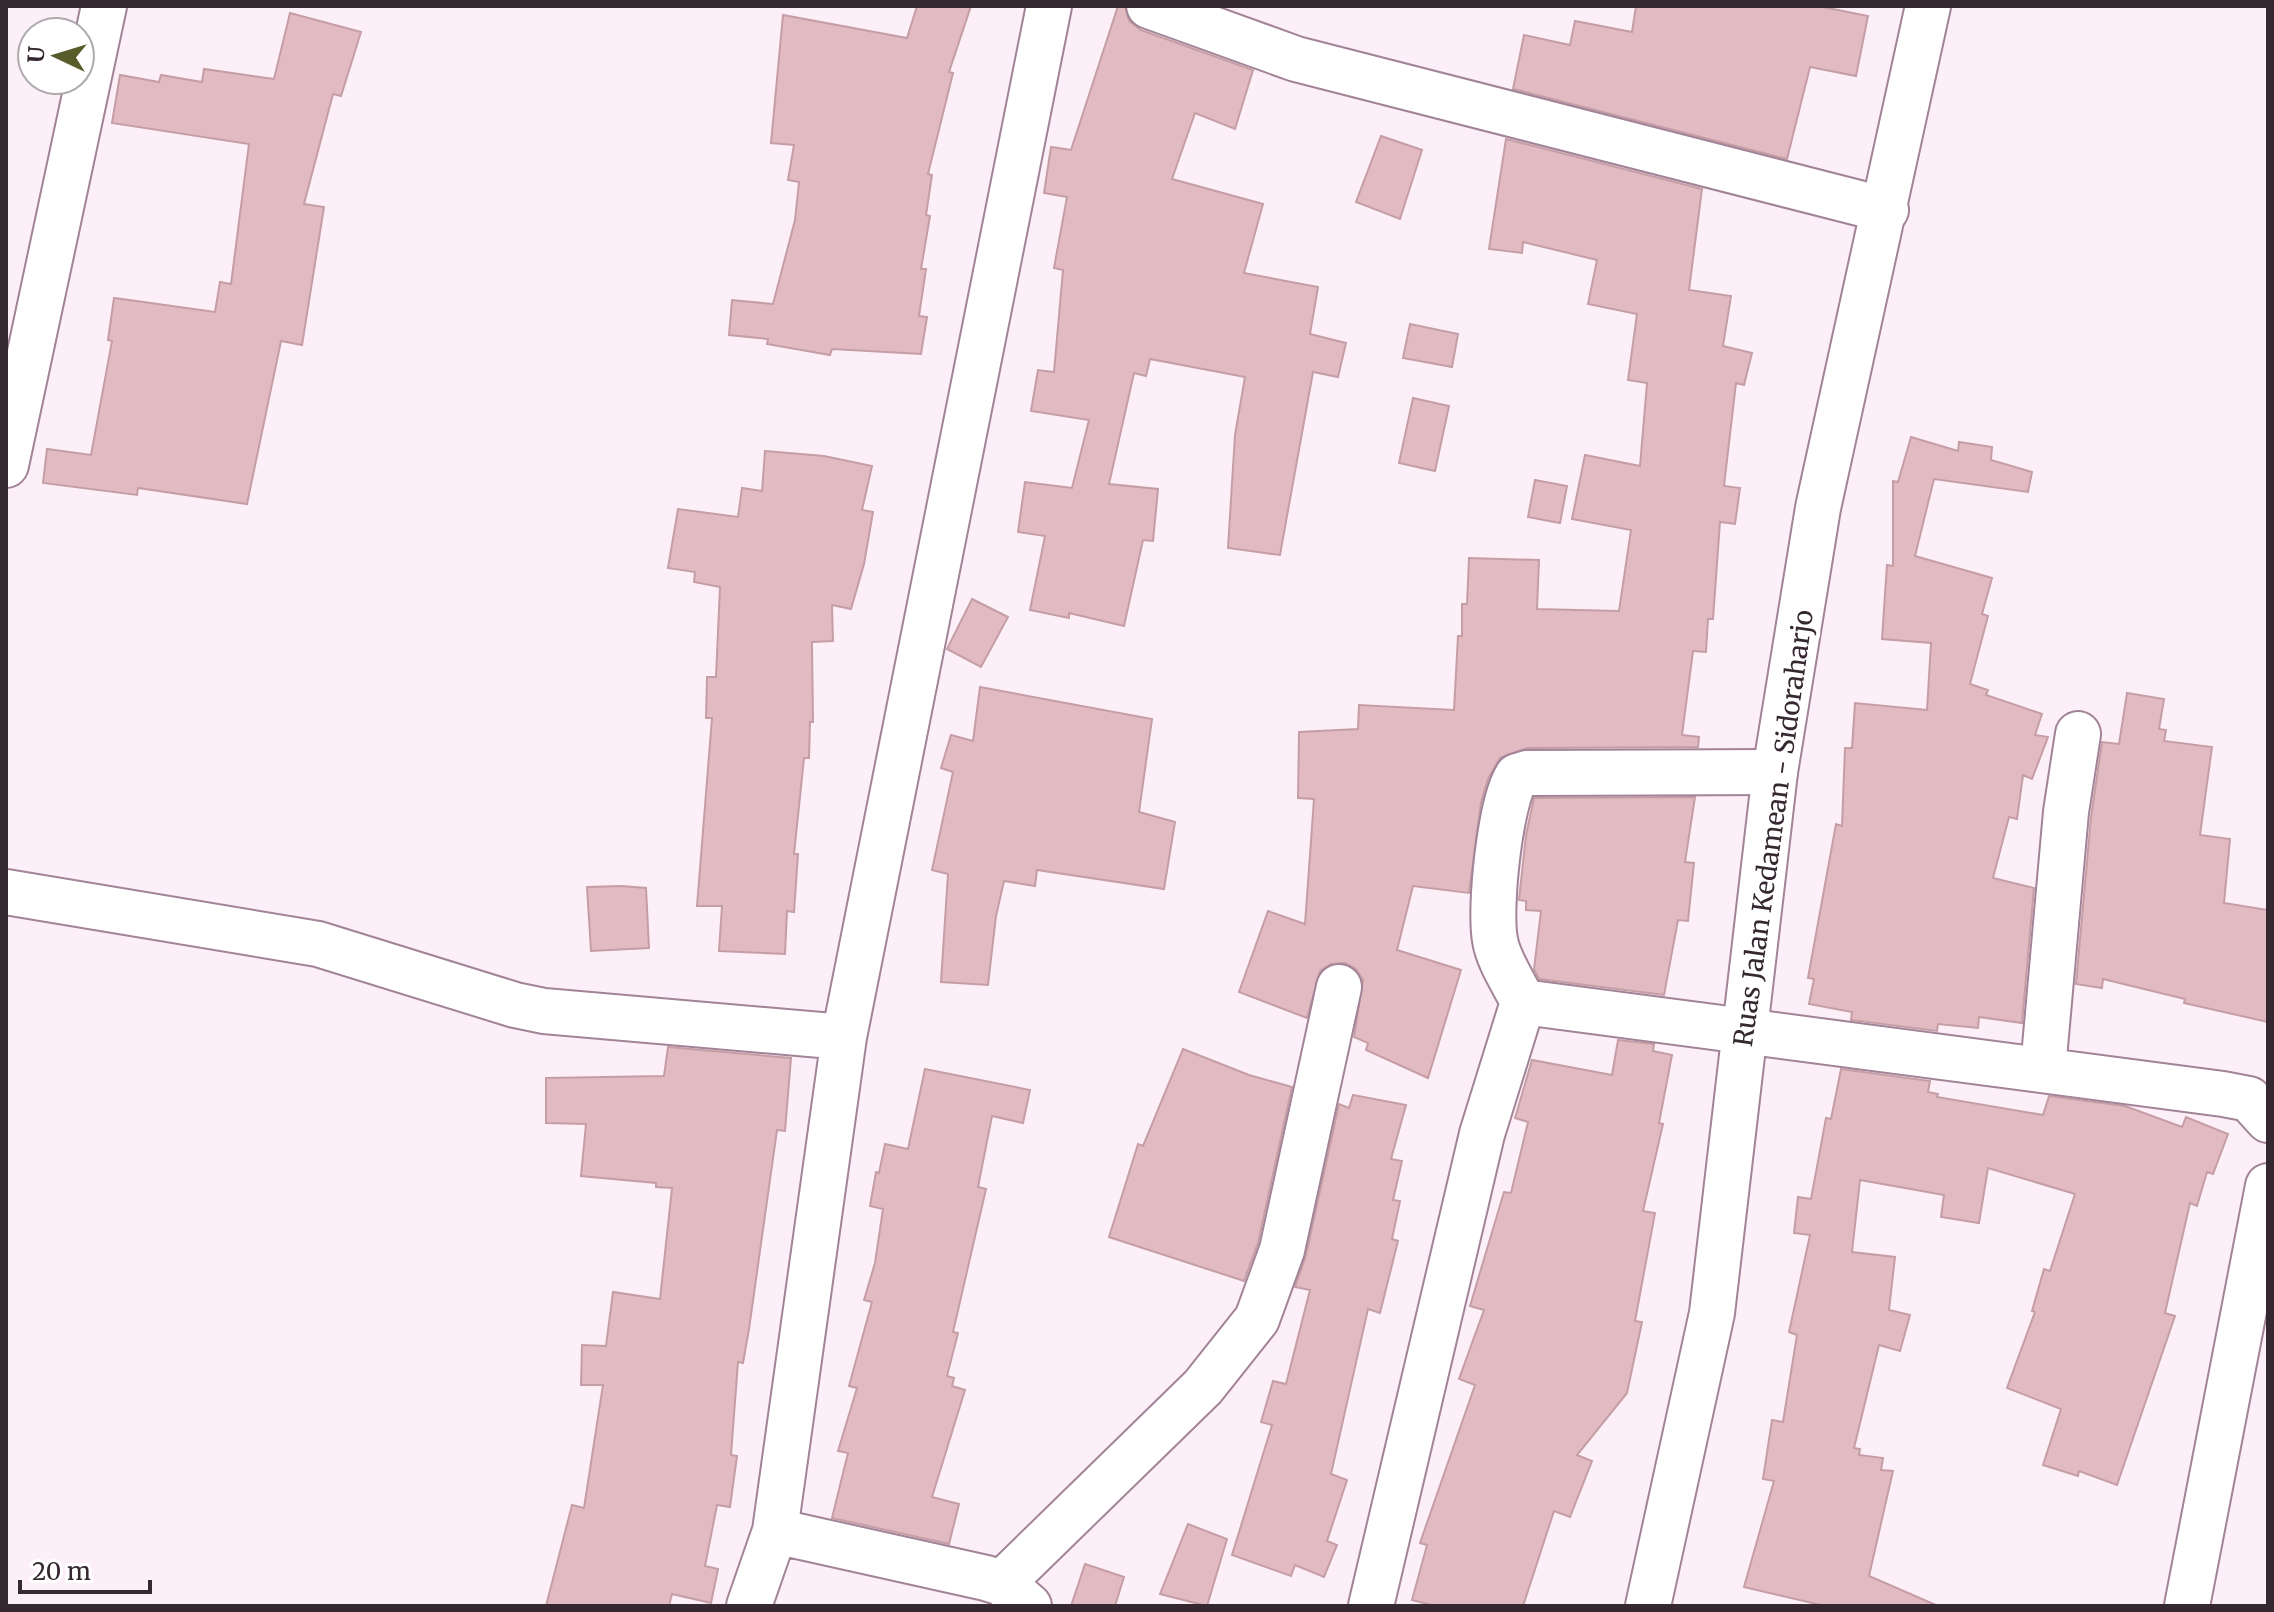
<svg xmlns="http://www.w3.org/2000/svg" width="2274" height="1612" viewBox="0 0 2274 1612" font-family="Merriweather,serif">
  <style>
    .building { fill: #e2bac1; stroke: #c59ea5; stroke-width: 2 }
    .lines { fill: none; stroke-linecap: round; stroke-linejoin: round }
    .minor-casing { stroke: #a28397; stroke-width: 48 }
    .major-casing { stroke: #a28397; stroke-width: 48 }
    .minor { stroke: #fff; stroke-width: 44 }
    .major { stroke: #fff; stroke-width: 44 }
    .labels { text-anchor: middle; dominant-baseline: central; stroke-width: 8; stroke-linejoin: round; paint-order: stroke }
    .street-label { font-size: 26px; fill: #352831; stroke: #fff }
  </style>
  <rect width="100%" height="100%" fill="#fdeff8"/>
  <path class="building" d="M917,6H971L949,72L953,73L928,174L932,175L926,215L930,216L921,269H926L919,316L927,317L921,354L832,349L830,355L767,344L768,339L729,335L732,300L773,304L795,220L799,182L788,180L794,145L771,143L783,15L907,38Z
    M1118,6H1125L1129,21L1141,30L1253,70L1235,129L1195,113L1172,179L1263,204L1244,273L1318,287L1310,334L1346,343L1338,377L1313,372L1280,555L1228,548L1235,435L1245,377L1150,359L1146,376L1134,373L1109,484L1158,489L1153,541L1143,540L1124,626L1069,613V618L1030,610L1045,536L1018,532L1025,482L1072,488L1089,420L1031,411L1038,370L1054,372L1063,270L1054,268L1067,197L1044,193L1051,147L1071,150Z
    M1636,6H1818L1868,16L1856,76L1810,67L1787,159L1513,89L1524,35L1570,45L1575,21L1632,32Z
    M290,13L361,32L341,96L333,94L304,204L324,207L302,345L281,341L247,504L138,488L137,495L43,483L47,449L91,455L112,341L108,340L114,298L215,312L220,282L231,284L249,144L112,123L120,75L159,82L161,75L202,82L204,69L274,79Z
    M1381,136L1422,150L1400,219L1356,202Z
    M1506,139L1702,189L1689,290L1731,296L1723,346L1752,353L1744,385L1736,383L1724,486L1740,488L1735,524L1720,522L1713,619H1708L1706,652L1693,651L1682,735L1699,737L1698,747L1527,748L1500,758L1488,779L1481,803L1469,893L1413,886L1397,950L1461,970L1428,1078L1366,1050L1368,1043L1354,1037L1363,980L1356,969L1345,963L1331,964L1320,971L1307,1018L1239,992L1268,911L1305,924L1314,799L1298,798L1299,732L1358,729L1359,705L1454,710L1458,636H1462V604H1467L1469,558L1539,560L1537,609L1619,611L1631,530L1572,519L1585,455L1640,466L1647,383L1628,380L1637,314L1588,304L1597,260L1523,242L1522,253L1489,249Z
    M1410,324L1458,334L1452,367L1403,358Z
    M1413,398L1449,406L1435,471L1399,463Z
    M1911,437L1958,451L1959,442L1992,447L1991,460L2032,472L2028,492L1934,479L1915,556L1992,578L1982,614L1988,616L1970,684L1988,690L1986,695L2042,714L2035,735L2048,737L2032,779L2023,775L2017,819L2009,817L1993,878L2034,888L2022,1023L1979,1017L1978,1028L1938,1024L1937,1031L1851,1020L1852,1012L1809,1004L1814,979L1808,978L1836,824L1842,826L1845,748H1852L1855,703L1927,710L1931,643L1882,639L1887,565L1893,566V481L1898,482Z
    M765,451L824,456L872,466L862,510L873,512L864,564L851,609L832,605L833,641L812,642L813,722H810L809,758H804L794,854H798L794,912L787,911L785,954L719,951L722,906H697L712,718H706L707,677H716L720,587L694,582L695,572L668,568L678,509L738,517L742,488L762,491Z
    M1535,480L1567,486L1560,523L1528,517Z
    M972,599L1008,617L981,667L947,649Z
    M980,687L1152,719L1139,812L1175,822L1164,889L1037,870L1035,886L1004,881L996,916L988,985L941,982L948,874L932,870L953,772L941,768L951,735L973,741Z
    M2127,693L2164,699L2159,729L2166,730L2164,741L2212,747L2200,835L2230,839L2224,903L2268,910V1022L2184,1003L2185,999L2103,979L2102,988L2076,984L2091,817L2102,742L2119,744Z
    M1695,797L1685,862L1694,863L1688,921L1678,920L1664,995L1539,979L1534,969L1541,911L1526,910V901L1519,900L1526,835L1534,798Z
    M621,886L646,888L649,948L591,951L587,887Z
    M1618,1040L1654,1044L1653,1051L1672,1055L1659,1123L1663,1124L1643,1211L1655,1213L1635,1321L1642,1322L1627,1393L1577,1455L1592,1461L1570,1517L1554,1511L1523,1606H1435L1412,1600L1427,1545L1420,1543L1475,1385L1459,1379L1484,1310L1470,1306L1504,1192L1511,1193L1528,1122L1515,1118L1532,1060L1612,1075Z
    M668,1047L791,1058L785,1131L777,1130L749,1329L743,1363L738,1362L731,1455L737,1456L730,1507L717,1505L705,1566L718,1569L711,1603L672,1594L669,1606H546L572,1505L584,1508L603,1385H581L582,1345L606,1346L613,1292L660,1299L672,1188L656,1187V1183L581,1176L586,1124L546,1123V1078L664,1076Z
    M1183,1049L1249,1075L1292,1087L1258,1243L1244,1281L1109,1237L1138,1144L1143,1146Z
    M925,1069L1030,1090L1023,1123L992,1116L978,1187L986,1189L953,1332L958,1333L947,1376L954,1378L952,1386L965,1390L932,1497L959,1504L949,1544L832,1518L848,1453L838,1451L857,1388L849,1386L872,1302L864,1300L875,1263L883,1209L870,1206L876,1172L879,1173L885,1144L908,1149Z
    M1841,1069L1930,1081L1928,1092L1938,1094L1937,1097L2043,1115L2049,1096L2125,1106L2182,1127L2186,1117L2228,1134L2213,1174L2207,1172L2197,1206L2190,1203L2165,1313L2175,1316L2117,1485L2079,1471L2078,1476L2043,1465L2061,1409L2007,1388L2035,1312L2032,1311L2044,1269L2050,1271L2075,1194L1988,1168L1979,1223L1941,1217L1944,1195L1860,1180L1852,1252L1895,1257L1889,1310L1910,1315L1900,1351L1879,1345L1854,1448L1860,1449L1859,1455L1883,1458L1881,1470L1893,1471L1869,1576L1938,1606H1825L1744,1587L1774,1481L1763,1479L1772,1420L1783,1422L1797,1335L1789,1332L1810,1235L1794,1233L1798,1197L1811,1199L1826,1118L1831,1119Z
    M1353,1095L1406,1105L1391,1159L1402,1161L1393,1200L1400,1201L1392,1239L1398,1241L1380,1313L1368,1309L1331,1474L1347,1480L1327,1541L1337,1545L1324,1577L1295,1565L1291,1576L1232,1555L1272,1425L1261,1422L1273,1381L1286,1384L1310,1290L1295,1287L1306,1255L1339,1104L1349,1108Z
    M1188,1524L1227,1539L1207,1606L1160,1594Z
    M1085,1564L1124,1577L1115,1606H1071Z"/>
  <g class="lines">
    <defs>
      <path id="minor" d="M1149,6L1296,59L1886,210
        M6,465L104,6
        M6,892L318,944L515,1005L544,1011L844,1037
        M1523,1002L2223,1094L2249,1099L2268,1120
        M2043,1069L2066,812L2078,734
        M775,1531L986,1578L1002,1583L1029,1606
        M1002,1583L1203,1387L1257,1319L1282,1250L1339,987
        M749,1606L775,1531L844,1037L1049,6
        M1371,1606L1482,1134L1523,1002C1514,983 1498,960 1495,940C1489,908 1500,802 1517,776L1527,773L1775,772
        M2187,1606L2268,1186"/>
      <path id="major" d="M1648,1606L1712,1313L1775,772L1818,508L1928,6"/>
    </defs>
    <use href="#minor" class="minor-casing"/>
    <use href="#major" class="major-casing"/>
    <use href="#minor" class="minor"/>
    <use href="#major" class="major"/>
  </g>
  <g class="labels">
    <g class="street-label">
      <text transform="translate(1773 828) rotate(-82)">Ruas Jalan Kedamean - Sidoraharjo</text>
    </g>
  </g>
  <rect width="2274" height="1612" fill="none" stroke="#352831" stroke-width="16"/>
  <g transform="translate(56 56) rotate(274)"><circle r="38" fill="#ffffff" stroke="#aea9ad" stroke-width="2"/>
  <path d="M0-6L14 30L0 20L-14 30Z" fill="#575c2a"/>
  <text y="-12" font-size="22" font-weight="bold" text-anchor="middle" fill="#352831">U</text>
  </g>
  <path d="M20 1580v12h130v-12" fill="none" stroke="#352831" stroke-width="4"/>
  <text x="32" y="1580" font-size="24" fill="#352831" stroke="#ffffff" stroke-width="6" paint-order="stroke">20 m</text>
</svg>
